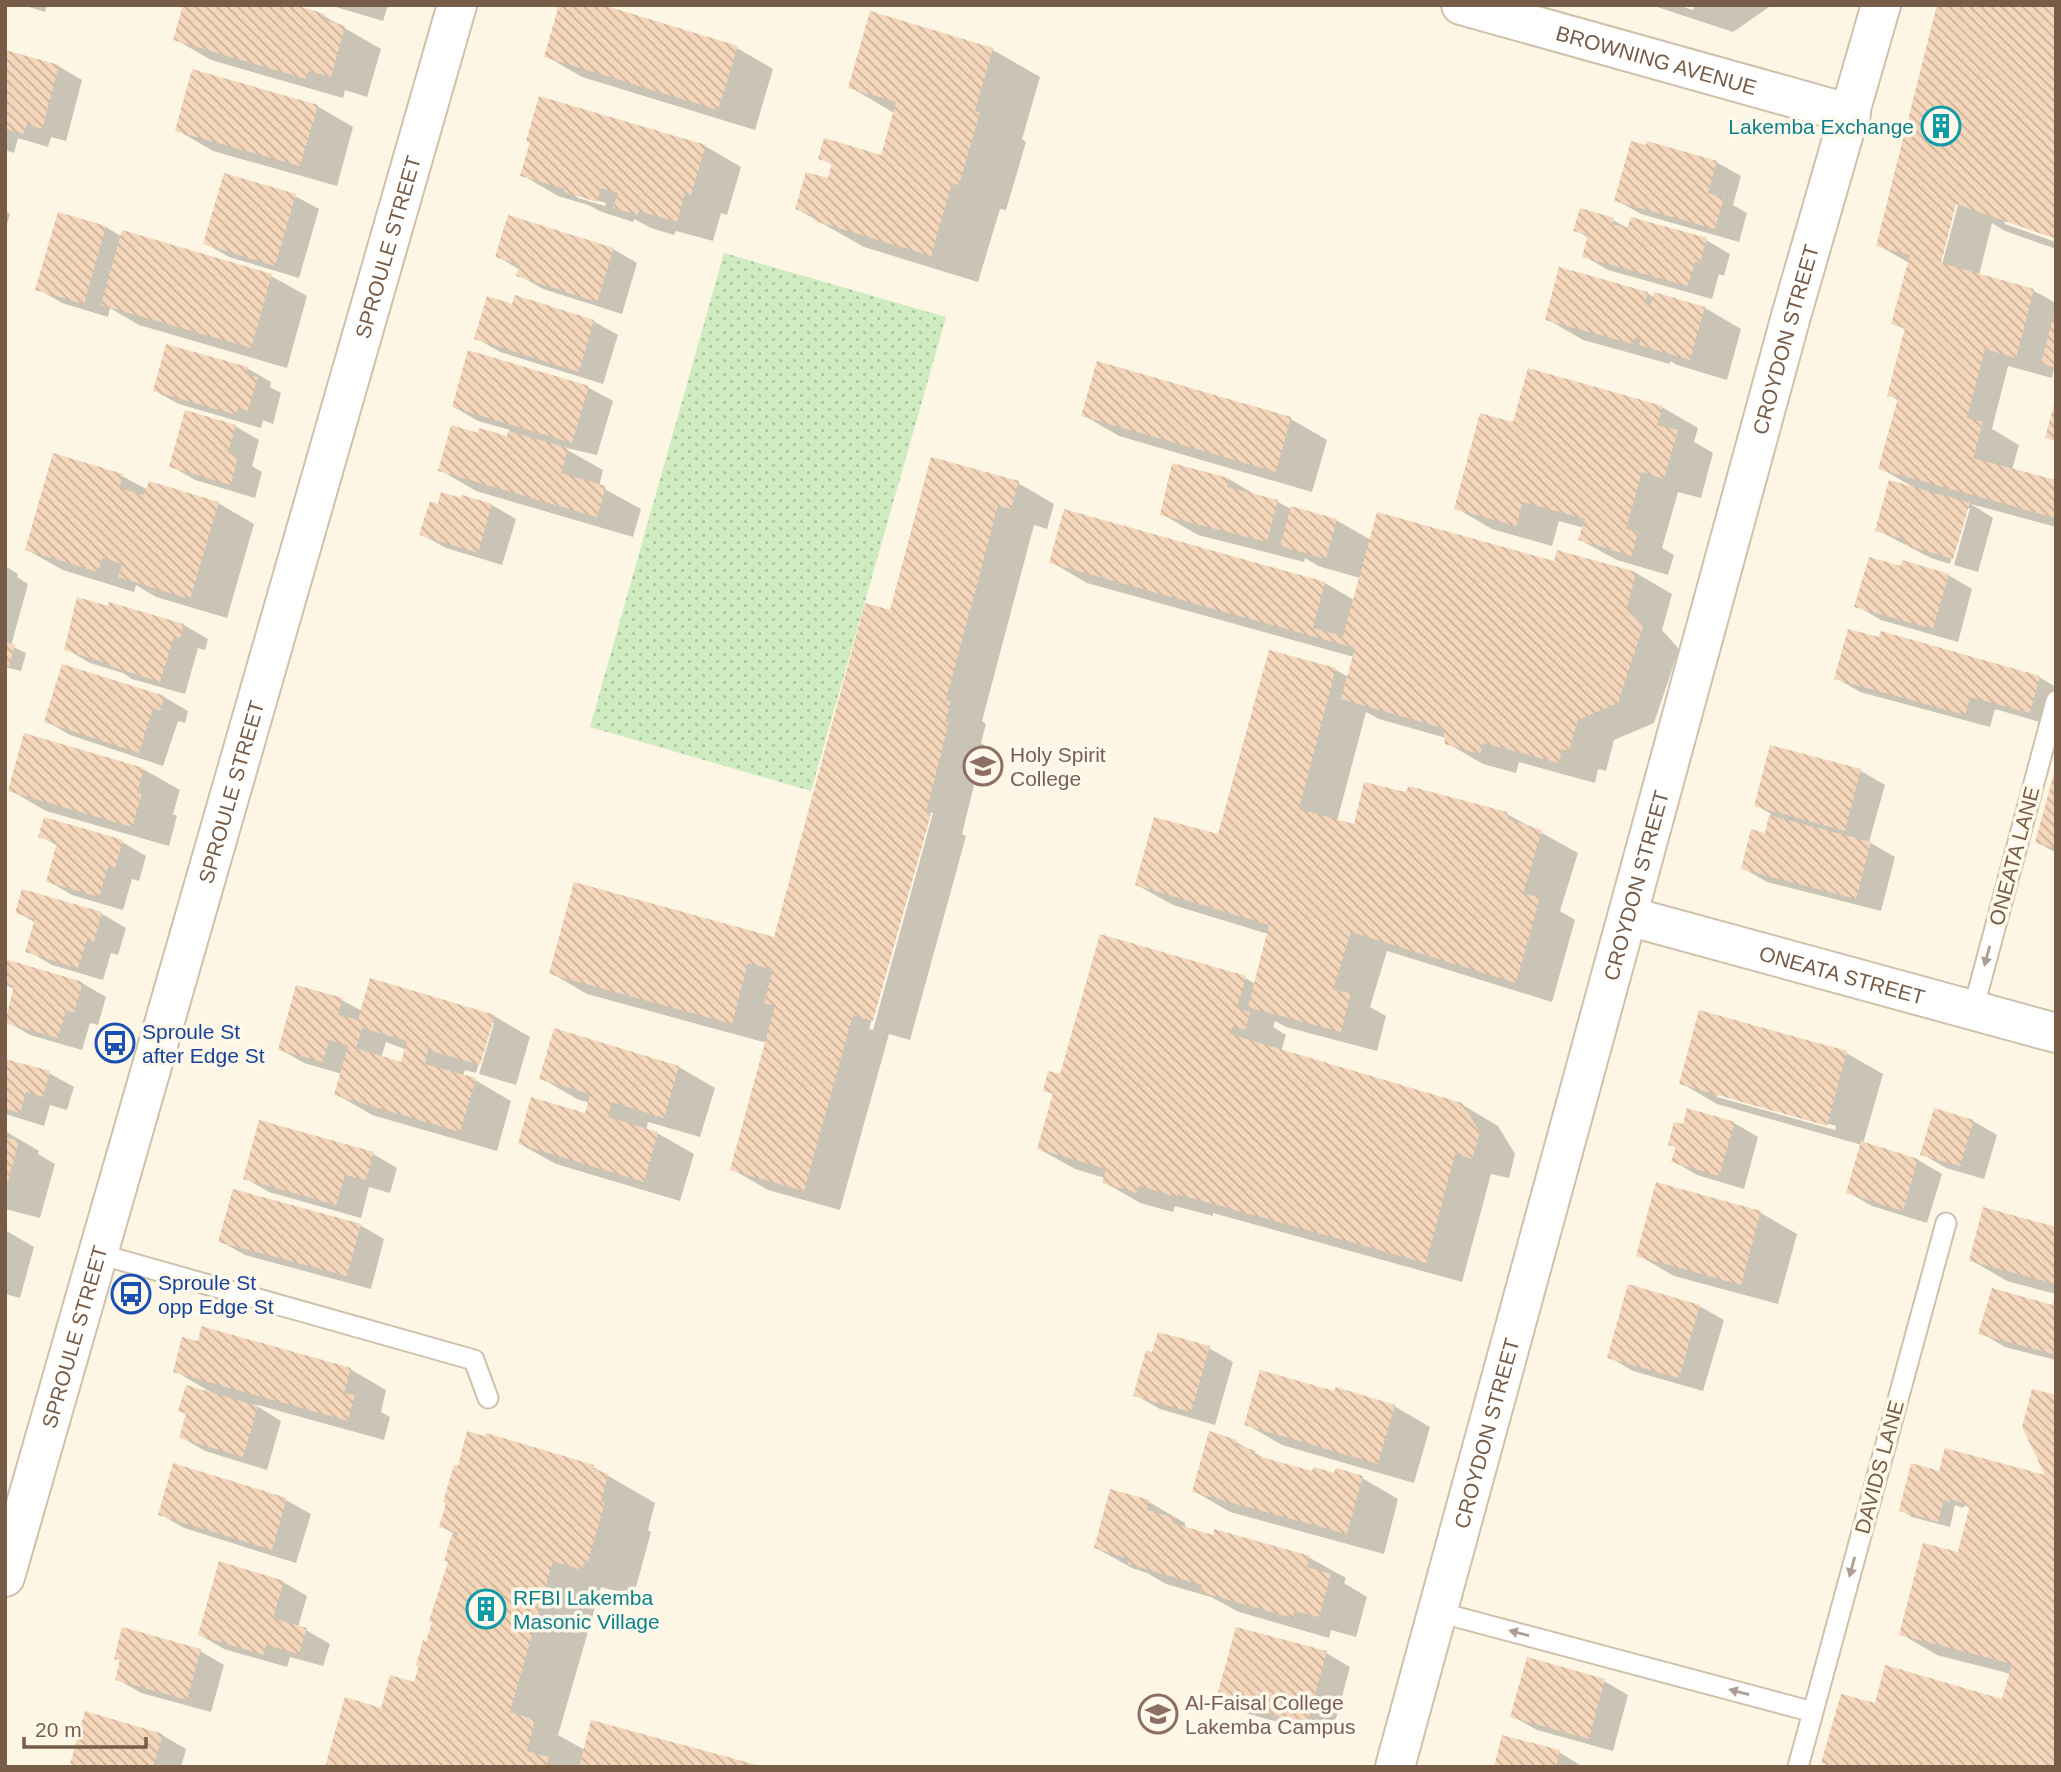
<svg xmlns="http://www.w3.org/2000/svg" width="2061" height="1772" viewBox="0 0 2061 1772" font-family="Arial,sans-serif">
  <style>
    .grass { fill: url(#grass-dots) }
    .shadow { fill: #0003; fill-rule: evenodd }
    .building { fill: url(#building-back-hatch); fill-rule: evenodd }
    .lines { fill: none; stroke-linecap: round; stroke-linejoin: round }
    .service-casing { stroke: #d1c0ac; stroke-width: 23 }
    .minor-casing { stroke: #d1c0ac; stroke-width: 42 }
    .service { stroke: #fff; stroke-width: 19 }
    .minor { stroke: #fff; stroke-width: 38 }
    .oneway { fill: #ad9e91 }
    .labels { text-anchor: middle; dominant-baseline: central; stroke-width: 7; stroke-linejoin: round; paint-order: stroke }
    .street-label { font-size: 21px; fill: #775d48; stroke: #fff9eb }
    .culture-label { font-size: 21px; fill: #0d838f; stroke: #fff9eb; text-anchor: end }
    .education-label { font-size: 21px; fill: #785e54; stroke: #fff9eb; text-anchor: start }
    .transit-label { font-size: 21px; fill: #164399; stroke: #fff9eb; text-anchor: start }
  </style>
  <defs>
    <pattern id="grass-dots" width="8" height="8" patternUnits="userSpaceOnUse" patternTransform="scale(1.75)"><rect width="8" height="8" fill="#cfecc1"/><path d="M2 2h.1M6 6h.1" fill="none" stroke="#adc29f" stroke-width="1.8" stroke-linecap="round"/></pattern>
    <pattern id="building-back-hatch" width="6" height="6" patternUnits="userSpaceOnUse" patternTransform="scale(1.75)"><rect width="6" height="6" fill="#f4d6ba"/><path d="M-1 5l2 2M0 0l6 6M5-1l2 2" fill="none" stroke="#cab199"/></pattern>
  </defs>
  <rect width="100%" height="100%" fill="#fdf6e4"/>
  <path class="grass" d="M724,253L946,317L811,791L590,727Z"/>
  <path class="shadow" d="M23,5H47L45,12Z
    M329,5H388L383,21Z
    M1651,5H1678L1693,10L1694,7L1690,5H1772L1733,32Z
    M1939,5L2005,224L2056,242V249L2005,231L1992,223L1979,275L2034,291L2056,303V370L2054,369L2052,378L2008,366L1992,429L2019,445L2012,470L2056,482V527L1971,504L1993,518L1978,572L1954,565L1970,508H1966L1950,564L1931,558L1877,530L1913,487L1880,468L1899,401L1889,395L1906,330L1893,323L1909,263L1878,245ZM1954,203H1958V205L1940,272L1937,271Z
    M871,14L993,50L1040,77L1022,139L1026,142L1006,210L1000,209L978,282L864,247L797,209L829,180L833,165L820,158L882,157L894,113L850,87Z
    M324,16L381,49L367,97L345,90L343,98L211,60L175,39Z
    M737,48L773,69L755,130L582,77L546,56Z
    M5,52L58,66L82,80L66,141L51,137L48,147L18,138L14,153L5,150Z
    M317,106L353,127L337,186L213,151L177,130Z
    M532,142L705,146L741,167L727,215L721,213L713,241L676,231L674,235L651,228L634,219L633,222L602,212L588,205L558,196L522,175ZM573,193L606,203L605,206L578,198Z
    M1716,162L1741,176L1733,205L1747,213L1739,242L1641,214L1616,200Z
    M295,196L319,209L299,278L229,257L205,243Z
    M5,211L10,214L5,231Z
    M60,214L106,227L122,237L271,276L307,296L287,368L139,325L110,308L108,317L62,303L38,289Z
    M1613,220L1629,229L1706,240L1730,254L1724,276L1719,274L1712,299L1608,270L1584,256L1589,238L1575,230Z
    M613,249L637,263L622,314L543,289L519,275L520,270L497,256Z
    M1647,293L1654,297L1655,294L1705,308L1741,329L1727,380L1677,365L1670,361V364L1583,340L1547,319Z
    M513,306L593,321L618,335L603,384L500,352L476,338Z
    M469,352L589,388L613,401L597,455L562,447L603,470L599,486L641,509L633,537L476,491L440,470L479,435L508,438L510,430L478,421L454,407Z
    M1098,364L1291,419L1327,440L1312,492L1119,436L1083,415Z
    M247,368L271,382L270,387L281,393L273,424L263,420L261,428L179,404L155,391Z
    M1662,407L1698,428L1694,442L1713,453L1701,498L1678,492L1662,548L1674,555L1668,575L1617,560L1580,540L1584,528L1559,521L1552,546L1492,529L1456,508Z
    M235,426L259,440L252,466L262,472L255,498L195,480L171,466Z
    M1174,465L1229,479L1259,497L1278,502L1291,509L1336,520L1371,540L1555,563L1558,552L1636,573L1672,594L1662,630L1679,649L1654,723L1614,740L1606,771L1598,769L1595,783L1519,762L1516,773L1483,764L1447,743L1446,738L1379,719L1366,712L1337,821L1356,826L1507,814L1578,853L1560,911L1575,920L1552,1002L1387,951L1370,1007L1386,1016L1377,1051L1286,1027L1275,1021L1273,1027L1286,1035L1281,1051L1461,1104L1498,1126L1515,1154L1509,1178L1491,1174L1462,1282L1213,1213V1216L1175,1206L1173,1212L1140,1203L1104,1182L1105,1178L1075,1169L1039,1149L1054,1095L1045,1090L1061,1076L1245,978L1255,984L1268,934L1173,905L1137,885L1220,836L1270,652L1336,670L1348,677L1354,657L1087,583L1051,562L1325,583L1354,600L1360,578L1318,566L1305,558L1304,562L1198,535L1162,514Z
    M122,476L148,490L218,503L254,524L227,618L156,597L136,585L134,592L63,570L27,550Z
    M1018,483L1054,504L1047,529L1034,525L982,721L986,724L981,743L984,745L962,834L966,836L910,1040L889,1034L840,1210L768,1190L732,1169L767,1043L587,994L551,973L775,939L891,612ZM929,813H933L873,1030L869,1029Z
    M463,497L492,505L516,519L502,565L446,548L421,534L439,506L462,500Z
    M5,566L18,574L17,577L28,584L11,646L26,653L21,671L5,667Z
    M1902,568L1948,575L1972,589L1958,642L1881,620L1857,606Z
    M110,604L184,625L208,639L205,650L198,648L185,694L132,679L123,673L90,663L66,649L109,608Z
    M1881,640L2039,677L2056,687V719L2054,726L1995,709L1990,727L1860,692L1836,678Z
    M164,697L188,711L185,723L178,721L163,766L70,735L46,721Z
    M1771,747L1861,771L1885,785L1869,842L1895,857L1881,911L1767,882L1743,868L1766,835L1771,814L1756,805Z
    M143,769L180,790L173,814L177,816L169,846L46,811L10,790Z
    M2056,773V853L2037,842Z
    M40,836L122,842L146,856L139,881L132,879L123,910L72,895L48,881L58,846Z
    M23,891L102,914L126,928L118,955L111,953L103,980L52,965L28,951L36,923L17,912Z
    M5,961L82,983L106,997L98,1025L90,1023L82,1050L30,1035L6,1021L15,990L5,984Z
    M342,1000L362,1011L494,1016L530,1037L516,1085L479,1074L494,1023H491L476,1073L465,1070L463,1076L475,1080L511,1101L497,1151L372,1115L336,1094L342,1074L304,1063L280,1049ZM386,1042L407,1050L403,1064L381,1058Z
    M555,1031L679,1067L715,1088L700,1137L648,1122L646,1130L657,1133L694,1154L680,1201L556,1164L520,1144L586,1115L590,1103L577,1099L541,1078Z
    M1846,1053L1883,1074L1863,1144L1918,1160L1942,1174L1927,1223L1872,1206L1848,1192L1862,1145L1717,1104L1681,1083ZM1717,1093L1836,1126L1835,1130L1717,1097Z
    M5,1060L49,1073L74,1087L67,1110L50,1105L44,1126L5,1114Z
    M1973,1121L1997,1135L1984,1179L1946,1168L1922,1154Z
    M1734,1123L1758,1137L1744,1189L1697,1175L1673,1161L1677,1148L1670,1144L1684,1126Z
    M5,1131L39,1151L38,1154L55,1164L40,1218L5,1209Z
    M373,1154L397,1168L390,1193L369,1187L361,1218L269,1192L245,1178Z
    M1657,1184L1761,1213L1797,1234L1778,1304L1674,1276L1638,1255Z
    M360,1225L384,1239L371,1289L245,1255L220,1241Z
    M2056,1229V1294L2007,1281L1971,1260Z
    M5,1230L34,1247L20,1298L5,1294Z
    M2056,1297V1360L2005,1347L1981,1333L2053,1308Z
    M1699,1306L1724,1320L1703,1391L1633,1371L1609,1357Z
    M1209,1348L1233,1362L1215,1425L1160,1409L1135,1395Z
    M350,1369L386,1390L381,1412L390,1417L384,1440L254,1404L281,1421L267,1470L205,1451L181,1437L212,1393L175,1371Z
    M1335,1394L1394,1406L1430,1427L1414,1483L1282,1445L1246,1424Z
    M2056,1397V1767H1831L1823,1762L1876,1705L2004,1701L2011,1674L1937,1655L1901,1634L1959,1554L1971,1509L1965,1505L1963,1508L1955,1505L1950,1527L1912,1517L1901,1510L1947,1475L2053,1479Z
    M1236,1442L1269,1461L1313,1473L1362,1478L1398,1499L1384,1554L1230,1512L1194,1491Z
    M593,1467L655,1503L648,1530L651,1532L636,1587H632L630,1595L601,1587L558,1735L585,1750L757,1767H327L382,1710L416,1684L450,1562L446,1560L454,1534L441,1526Z
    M286,1500L311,1514L296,1563L184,1528L160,1514Z
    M1149,1502L1185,1523V1526L1195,1532L1214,1537L1215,1531L1310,1558L1346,1578L1344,1583L1367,1597L1356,1637L1331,1630L1329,1638L1239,1612L1211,1597L1166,1584L1147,1573L1132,1568L1096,1548Z
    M283,1582L307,1596L298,1627L306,1630L330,1644L323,1666L290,1657L287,1667L224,1649L200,1635Z
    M200,1651L224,1665L211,1712L141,1693L117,1679L121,1661L116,1658Z
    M1326,1653L1350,1667L1331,1737L1242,1712L1218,1698Z
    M1604,1681L1628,1695L1613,1751L1537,1730L1512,1716Z
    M162,1735L186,1749L181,1767H78L72,1763Z
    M1559,1752L1583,1767H1496Z"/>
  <path class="building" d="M183,5H295L325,14L323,19L345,26L331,77L308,71L306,79L173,40Z
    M559,5H603L738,46L718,110L544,57Z
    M1937,5H2056V239L1956,204L1941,263L2034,289L2016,358L1985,349L1967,418L1983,422L1973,458L2056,480V518L1878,469L1898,398L1887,396L1905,328L1891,324L1910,255L1876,246Z
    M870,11L993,48L975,111L980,113L959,185L952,183L931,256L815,221L816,216L795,209L806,172L828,178L832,163L818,159L824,138L881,155L896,102L848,88Z
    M5,50L59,65L42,129L27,124L24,134L5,129Z
    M192,69L318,105L300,166L175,131Z
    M539,96L706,145L691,195L685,193L677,222L639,211L638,215L613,208L618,193L601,188L597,202L564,192L565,189L520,176L530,142L526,141Z
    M1631,141L1646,145L1647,141L1717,161L1708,193L1724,198L1715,229L1614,201Z
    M224,173L296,194L275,266L203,244Z
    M1580,208L1614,218L1612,224L1627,228L1631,217L1707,238L1700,263L1695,262L1688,286L1582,257L1588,235L1573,231Z
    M58,212L106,226L84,304L35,290Z
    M508,215L614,248L597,302L516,276L520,265L495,257Z
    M122,230L272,274L251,348L101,305Z
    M1559,267L1648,292L1645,304L1650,306L1654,292L1705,307L1690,360L1639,345L1641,339L1635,337L1633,344L1545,320Z
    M515,295L594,320L579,372L474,339L487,296L512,304Z
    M2055,311H2056V368L2041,363Z
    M166,344L248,367L246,375L258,377L248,411L238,408L236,415L153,391Z
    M468,350L589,386L572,443L452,407Z
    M1097,361L1291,417L1276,472L1081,416Z
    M1528,368L1663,406L1657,425L1678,430L1664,479L1642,472L1626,529L1638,532L1632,556L1578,540L1585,519L1523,502L1516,526L1454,509L1480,413L1513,422Z
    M2055,401H2056V441L2045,438Z
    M185,410L236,425L228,453L238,456L231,485L169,467Z
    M451,425L478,433L479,428L507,436L508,431L568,448L561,473L606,486L597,517L438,471Z
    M53,453L123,474L119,488L144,495L149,481L219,502L190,599L118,577L122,564L102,558L98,572L25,550Z
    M931,457L1019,481L1011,509L998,506L946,700L951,701L945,722H949L926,813L931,814L873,1021L853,1015L804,1191L730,1170L775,1006L764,1003L773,970L748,963L732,1024L549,974L574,882L774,937L865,603L890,610Z
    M1172,463L1229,478L1227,487L1278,500L1267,542L1160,515Z
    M1889,480L1970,503L1953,559L1905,545L1907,540L1875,531Z
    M441,492L461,498L462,495L492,504L478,553L419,535L430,501L438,504Z
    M1291,506L1337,519L1326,559L1280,546Z
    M1064,509L1325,582L1313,628L1343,636L1377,512L1554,561L1557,550L1636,572L1627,608L1643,627L1618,703L1578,720L1569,751L1562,749L1559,763L1483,743L1480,754L1445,744L1443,728L1341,699L1355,648L1049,563Z
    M1869,557L1901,566L1902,560L1949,574L1933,629L1854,607Z
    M77,597L108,606L109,602L184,624L180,638L174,636L160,682L106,665V663L64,650Z
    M1848,629L1879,637L1881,631L2040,676L2030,713L1970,697L1965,715L1834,679Z
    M5,642L15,645L9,666L5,665Z
    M1269,650L1336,668L1299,809L1354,824L1364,782L1405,792L1409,786L1507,812L1508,819L1542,830L1523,894L1540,897L1516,983L1351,932L1333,990L1351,993L1341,1032L1248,1007L1269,925L1135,885L1154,817L1218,834Z
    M62,664L165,696L160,711L153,708L139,753L44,722Z
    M24,733L144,768L137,793L142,794L132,827L8,791Z
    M1770,745L1861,769L1845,831L1754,806Z
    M2055,769H2056V848L2035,843Z
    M1769,815L1871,842L1856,899L1741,869L1751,829L1765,833Z
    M44,817L123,840L115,868L108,867L99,897L46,882L57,843L38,837Z
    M22,889L102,912L94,942L87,940L78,968L25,952L35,919L15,913Z
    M1100,934L1246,976L1237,1008L1250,1012L1245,1030L1233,1026L1230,1034L1462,1103L1480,1132L1472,1159L1455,1154L1426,1263L1177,1194V1197L1139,1186L1137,1193L1102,1183L1106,1169L1037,1149L1053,1093L1043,1091L1048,1071L1060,1074Z
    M5,959L83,982L74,1013L66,1010L58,1038L5,1023L14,986L5,984Z
    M370,978L495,1015L480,1065L428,1050L425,1064L476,1078L460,1132L334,1095L348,1046L329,1040L323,1062L278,1050L296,985L343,998L338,1015L358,1020ZM362,1028L407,1041L401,1062L356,1048Z
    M1699,1010L1847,1051L1827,1126L1679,1084Z
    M554,1028L679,1066L664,1118L612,1102L608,1117L658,1132L644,1182L518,1144L531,1097L585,1113L590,1094L539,1079Z
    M5,1059L50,1071L43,1097L26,1092L20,1113L5,1109Z
    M1687,1108L1735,1122L1719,1176L1671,1162L1676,1147L1668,1145L1674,1122L1683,1124Z
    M1934,1108L1974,1120L1960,1166L1920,1155Z
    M259,1120L374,1152L366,1180L345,1175L336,1205L243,1179Z
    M5,1137L19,1141L6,1189H5Z
    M1861,1141L1918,1159L1903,1211L1846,1193Z
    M1656,1182L1761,1211L1741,1285L1636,1256Z
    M233,1189L361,1224L347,1276L218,1242Z
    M1983,1207L2056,1227V1284L1969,1261Z
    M1628,1284L1700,1305L1679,1378L1607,1358Z
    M1992,1288L2052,1305L2056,1294V1355L1978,1334Z
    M201,1326L351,1368L344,1393L355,1395L348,1421L173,1372L182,1337L198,1341Z
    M1158,1332L1210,1346L1191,1412L1133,1396L1146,1350L1152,1352Z
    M1260,1370L1334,1391L1336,1387L1395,1405L1378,1464L1244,1425Z
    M186,1385L258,1406L243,1457L179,1438L186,1414L178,1411Z
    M2032,1389L2056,1395V1767H1834L1821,1763L1841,1694L1875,1703L1885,1665L2002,1699L2012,1664L1899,1635L1923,1543L1958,1552L1970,1505L1952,1500L1950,1502L1944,1500L1938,1522L1899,1511L1911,1463L1939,1471L1945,1448L2045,1475L2022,1427Z
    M467,1431L485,1436L486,1433L594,1465L593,1469L608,1474L601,1501L605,1503L588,1561H585L582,1570L553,1561L510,1712L535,1720L527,1751L549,1757L546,1767H325L345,1697L381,1708L390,1675L414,1682L419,1666L416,1665L423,1640L426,1642L432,1622L429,1621L448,1562L444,1561L452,1534L457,1536L458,1533L439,1527L446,1503L443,1502L454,1465L458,1466Z
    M1209,1431L1237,1440L1236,1445L1256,1451L1254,1455L1312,1471L1314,1467L1334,1473L1336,1468L1363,1476L1347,1534L1192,1492Z
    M173,1463L287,1498L272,1550L158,1515Z
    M1110,1489L1150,1500L1147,1510L1174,1517L1173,1523L1213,1535L1214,1529L1310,1556L1307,1567L1331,1574L1319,1617L1295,1611L1292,1618L1200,1592L1202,1585L1128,1564L1129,1559L1094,1548Z
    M219,1561L284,1581L273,1618L307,1628L299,1654L266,1645L263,1655L198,1635Z
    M122,1627L201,1649L187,1700L115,1680L120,1660L114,1659Z
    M1236,1627L1327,1651L1307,1724L1216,1699Z
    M1527,1657L1605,1679L1589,1739L1510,1717Z
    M85,1711L163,1734L153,1767H79L70,1764Z
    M591,1720L761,1766V1767H579Z
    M1502,1735L1560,1750L1556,1767H1494Z"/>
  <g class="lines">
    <defs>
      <path id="service" d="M1973,1010L2056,701
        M99,1254L474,1360L488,1398
        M1438,1612L1813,1712L1946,1223
        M1798,1767L1813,1712"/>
      <g id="minor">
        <path id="s1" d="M1461,5L1851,114"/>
        <path id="s2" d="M1628,916L2056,1033"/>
        <path id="s3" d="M5,1577L457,5"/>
        <path id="s4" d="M1395,1767L1791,316L1881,5"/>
      </g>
    </defs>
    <use href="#service" class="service-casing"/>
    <use href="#minor" class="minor-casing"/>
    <use href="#service" class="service"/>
    <use href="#minor" class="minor"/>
  </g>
  <defs><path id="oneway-solid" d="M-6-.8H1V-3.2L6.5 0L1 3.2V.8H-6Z" transform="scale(1.75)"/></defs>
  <g class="oneway">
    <use href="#oneway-solid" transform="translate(1987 956) rotate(105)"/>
    <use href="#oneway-solid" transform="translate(1852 1567) rotate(105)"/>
    <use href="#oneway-solid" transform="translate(1519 1633) rotate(-165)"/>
    <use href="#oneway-solid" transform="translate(1739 1692) rotate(-165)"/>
  </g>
  <defs>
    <symbol id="building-ring" viewBox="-11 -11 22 22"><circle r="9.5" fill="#fff9eb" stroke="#0f9aa8" stroke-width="1.5"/><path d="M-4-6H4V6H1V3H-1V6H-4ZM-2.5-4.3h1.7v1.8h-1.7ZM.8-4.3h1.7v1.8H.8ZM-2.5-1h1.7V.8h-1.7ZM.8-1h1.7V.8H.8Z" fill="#0f9aa8"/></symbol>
    <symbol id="school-ring" viewBox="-11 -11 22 22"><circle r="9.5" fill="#fff9eb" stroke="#8d6e63" stroke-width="1.5"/><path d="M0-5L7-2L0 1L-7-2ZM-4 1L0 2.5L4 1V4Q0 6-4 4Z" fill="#8d6e63"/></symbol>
    <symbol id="bus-ring" viewBox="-11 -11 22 22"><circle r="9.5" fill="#fff9eb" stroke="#1a4fb4" stroke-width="1.5"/><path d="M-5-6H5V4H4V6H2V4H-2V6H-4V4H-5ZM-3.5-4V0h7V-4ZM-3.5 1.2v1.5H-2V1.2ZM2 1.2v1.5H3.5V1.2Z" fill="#1a4fb4"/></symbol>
  </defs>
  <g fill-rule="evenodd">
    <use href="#building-ring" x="1919" y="104" width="44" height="44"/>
    <use href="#school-ring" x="961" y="744" width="44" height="44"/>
    <use href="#bus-ring" x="93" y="1021" width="44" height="44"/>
    <use href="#bus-ring" x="109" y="1272" width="44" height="44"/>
    <use href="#building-ring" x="464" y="1587" width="44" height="44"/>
    <use href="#school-ring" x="1136" y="1692" width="44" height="44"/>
  </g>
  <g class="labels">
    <g class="street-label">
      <text stroke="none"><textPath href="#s1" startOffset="203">BROWNING AVENUE</textPath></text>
      <text stroke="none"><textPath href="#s3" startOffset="1384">SPROULE STREET</textPath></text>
      <text stroke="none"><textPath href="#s4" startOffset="1480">CROYDON STREET</textPath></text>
      <text stroke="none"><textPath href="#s3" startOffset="817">SPROULE STREET</textPath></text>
      <text transform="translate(2014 856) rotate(-75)">ONEATA LANE</text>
      <text stroke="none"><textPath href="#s4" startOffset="914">CROYDON STREET</textPath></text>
      <text stroke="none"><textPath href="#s2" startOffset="222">ONEATA STREET</textPath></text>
      <text stroke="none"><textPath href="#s3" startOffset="250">SPROULE STREET</textPath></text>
      <text stroke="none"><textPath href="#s4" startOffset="346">CROYDON STREET</textPath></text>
      <text transform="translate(1879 1467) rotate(-75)">DAVIDS LANE</text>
    </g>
    <g class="culture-label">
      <text x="1914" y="126">Lakemba Exchange</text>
      <text x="513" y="1597" text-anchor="start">RFBI Lakemba<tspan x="513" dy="24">Masonic Village</tspan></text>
    </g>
    <g class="education-label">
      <text x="1010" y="754">Holy Spirit<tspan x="1010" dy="24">College</tspan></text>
      <text x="1185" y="1702">Al-Faisal College<tspan x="1185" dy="24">Lakemba Campus</tspan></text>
    </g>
    <g class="transit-label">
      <text x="142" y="1031">Sproule St<tspan x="142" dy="24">after Edge St</tspan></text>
      <text x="158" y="1282">Sproule St<tspan x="158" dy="24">opp Edge St</tspan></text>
    </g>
  </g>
  <rect width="2061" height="1772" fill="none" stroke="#775d48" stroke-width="14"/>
  <path d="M24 1737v10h122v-10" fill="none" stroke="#775d48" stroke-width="3.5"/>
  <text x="35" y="1737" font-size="21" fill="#775d48" stroke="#fff9eb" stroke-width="5" paint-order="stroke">20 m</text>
</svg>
